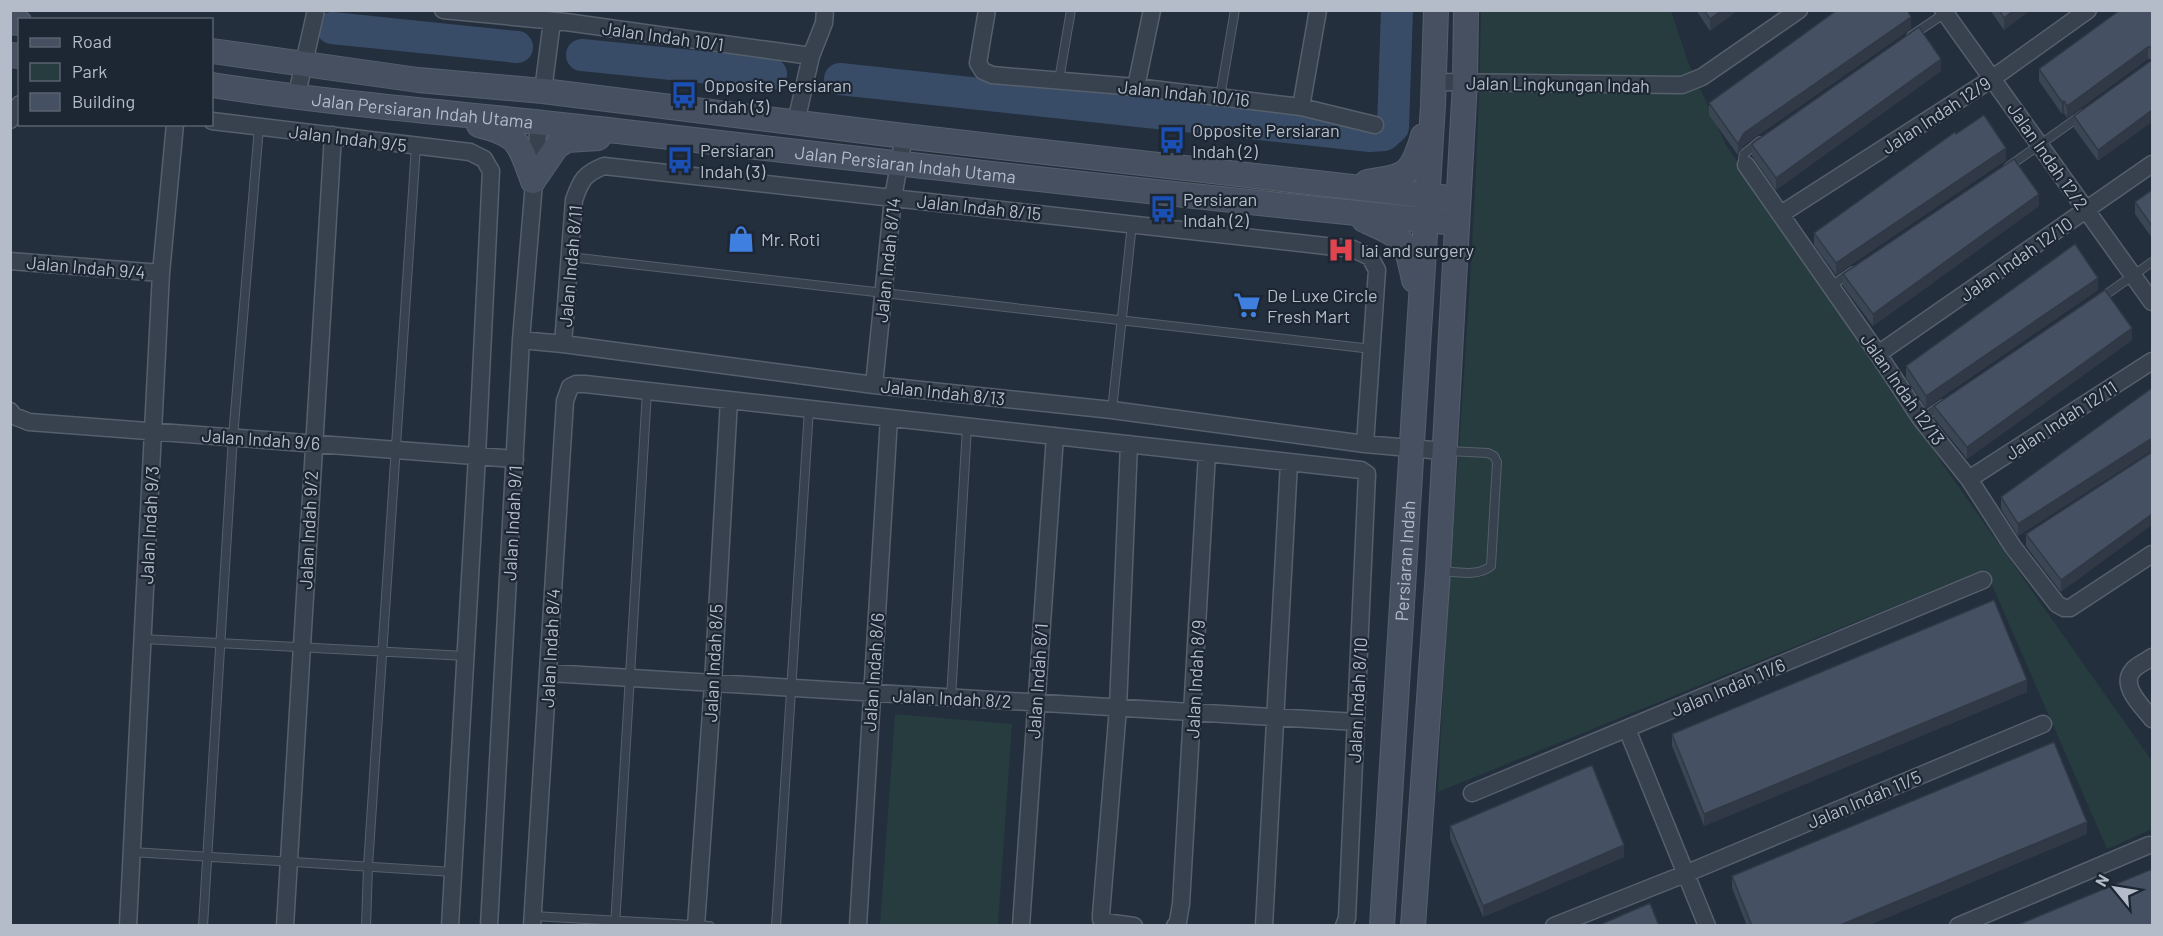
<svg xmlns="http://www.w3.org/2000/svg" width="2163" height="936" viewBox="0 0 2163 936" font-family="Barlow,sans-serif">
  <style>
    .green { fill: #263c3f }
    .lines { fill: none; stroke-linecap: round; stroke-linejoin: round }
    .river { stroke: #394c67; stroke-width: 32 }
    .service-casing { stroke: #565f6c; stroke-width: 10 }
    .minor-casing { stroke: #565f6c; stroke-width: 19 }
    .secondary-casing { stroke: #565f6c; stroke-width: 26 }
    .service { stroke: #38414e; stroke-width: 8 }
    .minor { stroke: #38414e; stroke-width: 16 }
    .secondary { stroke: #465061; stroke-width: 24 }
    .wall { fill: #3b4654 }
    .shaded-wall { fill: #303945 }
    .building { fill: #455162; stroke: #303945; stroke-width: 1.5 }
    .labels { text-anchor: middle; dominant-baseline: central; stroke-width: 4.5; stroke-linejoin: round; paint-order: stroke }
    .street-label { font-size: 18px; fill: #b4bcc9; stroke: #1d2633 }
    .poi-label { font-size: 18px; fill: #b4bcc9; stroke: #1d2633; text-anchor: start }
  </style>
  <rect width="100%" height="100%" fill="#242f3e"/>
  <path class="green" d="M1481,11H1671L1688,62L1726,145L1946,469L2152,761V834L2150,830L2107,849L1985,569L1438,792C1449,532 1477,271 1481,11Z
    M895,714L1012,724L998,925H880Z"/>
  <g class="lines">
    <path class="river" d="M332,28L517,47
      M582,55L771,74
      M840,79L1370,136L1384,135L1393,127L1397,10"/>
    <defs>
      <path id="service" d="M1911,36L1948,11
        M1059,80L1071,10
        M1220,97L1235,10
        M1746,165L1743,159L1744,154L1760,141
        M2008,167L2083,114
        M1241,237L1245,204
        M570,257L1372,349
        M1831,286L1853,271
        M2101,298L2152,262
        M1112,410L1132,224
        M1921,419L1943,404
        M1441,571C1457,572 1478,577 1491,566L1497,462L1494,456L1488,453L1448,451
        M143,639L466,656
        M951,698L967,427
        M132,852L453,872
        M533,916L710,926
        M203,926L233,437L259,127
        M366,926L368,866L416,146
        M615,926L647,391
        M776,926L809,409"/>
      <path id="minor" d="M443,10L566,22L811,56
        M987,10L978,63L983,71L992,75L1136,87L1301,107L1375,125
        M1943,10L2152,302
        M1434,82L1682,85L1702,77L1799,10
        M1136,87L1152,10
        M543,91L552,21
        M296,98L316,10
        M1301,107L1318,10
        M10,120L20,104
        M212,121L470,152L484,159L491,171L477,456L450,926
        M796,122L811,56L824,23L825,10
        M1746,165L1878,354L1921,419L1969,479L2013,547L2057,604L2064,608H2070L2152,554
        M1781,214L1993,78L2088,10
        M10,261L161,273
        M521,340L563,344L874,385L1112,410L1365,444L1443,451
        M563,344L574,200C581,180 584,174 604,166L1353,249L1370,257L1377,270L1365,444
        M1878,354L2152,164
        M874,385L893,198L904,136
        M10,411L14,416L29,422L515,459
        M1129,444L1118,708L1101,915V919L1105,922L1134,926
        M1969,479L2152,361
        M2152,657C2147,661 2137,665 2133,670C2119,686 2143,707 2152,719
        M549,673L1356,722
        M1627,729L1707,926
        M1472,793L1983,580
        M128,926L161,273L175,124
        M285,926L333,135
        M489,926L521,340L539,122
        M532,926L565,401L570,387L576,384H585L1361,470L1367,474L1347,918L1344,926
        M696,926L713,683L729,400
        M858,926L889,418
        M1021,926L1055,436
        M1175,926L1178,922L1181,904L1207,453
        M1264,926L1289,462
        M1554,926L1685,874L2043,724
        M1958,926L2149,845"/>
      <g id="secondary">
        <path d="M10,22L20,23"/>
        <path d="M212,51L418,80L543,91L904,136L1458,199"/>
        <path d="M10,55L20,56"/>
        <path id="s1" d="M212,85C340,105 470,114 599,129C885,162 1170,195 1456,223"/>
        <path d="M479,125C520,135 519,144 533,181"/>
        <path d="M533,181L557,146L567,140L598,138"/>
        <path d="M1367,182C1406,176 1411,176 1423,136"/>
        <path d="M1364,220C1404,238 1405,237 1414,280"/>
        <path id="s2" d="M1382,926L1433,105L1436,10"/>
        <path d="M1413,926L1438,571L1465,82L1466,10"/>
      </g>
    </defs>
    <use href="#service" class="service-casing"/>
    <use href="#minor" class="minor-casing"/>
    <use href="#secondary" class="secondary-casing"/>
    <use href="#service" class="service"/>
    <use href="#minor" class="minor"/>
    <use href="#secondary" class="secondary"/>
  </g>
  <path class="wall" d="M1696,10H1738L1710,31Z
    M1990,10H2030L2004,30Z
    M2152,10V59H2148L2067,118L2064,113L2062,114L2039,81V69Z
    M1911,29L1744,145L1738,155L1709,115V103Z
    M2152,60L2098,161L2074,128V116Z
    M1941,71L1776,190L1752,156V145Z
    M1956,134L2006,160L1836,275L1814,245V233Z
    M2152,190V238L2135,214V202Z
    M2039,206L1873,326L1843,286V274Z
    M2098,290L1926,408L1906,378V366Z
    M2132,340L1967,459L1934,418V406Z
    M2152,388V451L2149,452L2018,536L2001,509V497Z
    M2152,452L2061,592L2026,546V534Z
    M2027,692L1704,826L1672,746V734Z
    M1450,826L1624,857L1483,917L1450,838Z
    M2087,834L1867,926H1747L1732,888V876Z"/>
  <path class="shaded-wall" d="M1722,10H1738L1710,31V19Z
    M2014,10H2030L2004,30V18Z
    M1911,17V29L1744,145L1738,155V144L1744,133Z
    M2148,47V59L2067,118V106Z
    M1941,59V71L1776,190V178Z
    M2064,101V113L2062,114V102Z
    M2152,110V122L2098,161V150Z
    M2006,148V160L1836,275V263Z
    M2039,194V206L1873,326V314Z
    M2098,278V290L1926,408V396Z
    M2132,328V340L1967,459V447Z
    M2152,439V451L2149,452L2018,536V524L2149,440Z
    M2152,514V525L2061,592V580Z
    M2027,680V692L1704,826V814Z
    M2087,822V834L1867,926H1838Z
    M1624,845V857L1483,917V906Z"/>
  <path class="building" d="M1704,10H1722L1710,19Z
    M1837,10H1907L1911,17L1744,133L1738,144L1709,103Z
    M1999,10H2014L2004,18Z
    M2120,10H2152V47H2148L2067,106L2064,101L2062,102L2039,69Z
    M1919,27L1941,59L1776,178L1752,145L1753,143Z
    M2152,60V110L2098,150L2074,116Z
    M1984,115L2006,148L1836,263L1814,233L1955,132L1956,134Z
    M2014,159L2039,194L1873,314L1843,274Z
    M2152,190V226L2135,202Z
    M2075,244L2098,278L1926,396L1906,366Z
    M2105,290L2132,328L1967,447L1934,406Z
    M2152,388V439L2149,440L2018,524L2001,497Z
    M2152,452V514L2061,580L2026,534Z
    M1994,600L2027,680L1704,814L1672,734Z
    M2054,742L2087,822L1838,926H1752L1732,876Z
    M1592,765L1624,845L1483,906L1450,826Z
    M2152,869V926H2015Z
    M1650,903L1659,926H1597Z"/>
  <defs>
    <symbol id="bus-bare" viewBox="-9 -9 18 18"><path d="M-5-6H5V4H4V6H2V4H-2V6H-4V4H-5ZM-3.5-4V0h7V-4ZM-3.5 1.2v1.5H-2V1.2ZM2 1.2v1.5H3.5V1.2Z" fill="#1a4fb4" stroke="#1d2633" stroke-width="2.5" paint-order="stroke"/></symbol>
    <symbol id="shop-bare" viewBox="-9 -9 18 18"><path d="M-5-2.5h2.3a2.7 3.5 0 0 1 5.4 0H5L5.5 6h-11ZM-1.5-2.5h3a1.5 2.3 0 0 0-3 0Z" fill="#3f7fe0" stroke="#1d2633" stroke-width="2.5" paint-order="stroke"/></symbol>
    <symbol id="hospital-bare" viewBox="-9 -9 18 18"><path d="M-5-5h3v3.5h4V-5h3V5h-3V1.5h-4V5h-3Z" fill="#e0444e" stroke="#1d2633" stroke-width="2.5" paint-order="stroke"/></symbol>
    <symbol id="supermarket-bare" viewBox="-9 -9 18 18"><path d="M-6-5.5h2.5l.6 2H6L4.5 2H-2.5L-4.4-4H-6ZM-1.5 3.2a1.3 1.3 0 1 0 .1 0ZM3 3.2a1.3 1.3 0 1 0 .1 0Z" fill="#3f7fe0" stroke="#1d2633" stroke-width="2.5" paint-order="stroke"/></symbol>
  </defs>
  <g fill-rule="evenodd">
    <use href="#bus-bare" x="665" y="76" width="38" height="38"/>
    <use href="#bus-bare" x="1153" y="121" width="38" height="38"/>
    <use href="#bus-bare" x="661" y="141" width="38" height="38"/>
    <use href="#bus-bare" x="1144" y="190" width="38" height="38"/>
    <use href="#shop-bare" x="722" y="220" width="38" height="38"/>
    <use href="#hospital-bare" x="1322" y="231" width="38" height="38"/>
    <use href="#supermarket-bare" x="1228" y="286" width="38" height="38"/>
  </g>
  <g class="labels">
    <g class="street-label">
      <text transform="translate(663 36) rotate(8)">Jalan Indah 10/1</text>
      <text transform="translate(1558 84) rotate(1)">Jalan Lingkungan Indah</text>
      <text transform="translate(1184 93) rotate(6)">Jalan Indah 10/16</text>
      <text stroke="none"><textPath href="#s1" startOffset="212">Jalan Persiaran Indah Utama</textPath></text>
      <text transform="translate(1936 115) rotate(-33)">Jalan Indah 12/9</text>
      <text transform="translate(348 138) rotate(7)">Jalan Indah 9/5</text>
      <text transform="translate(2048 156) rotate(55)">Jalan Indah 12/2</text>
      <text stroke="none"><textPath href="#s1" startOffset="698">Jalan Persiaran Indah Utama</textPath></text>
      <text transform="translate(979 207) rotate(6)">Jalan Indah 8/15</text>
      <text transform="translate(2016 259) rotate(-35)">Jalan Indah 12/10</text>
      <text transform="translate(887 260) rotate(-84)">Jalan Indah 8/14</text>
      <text transform="translate(570 266) rotate(-85)">Jalan Indah 8/11</text>
      <text transform="translate(86 267) rotate(5)">Jalan Indah 9/4</text>
      <text transform="translate(1903 389) rotate(55)">Jalan Indah 12/13</text>
      <text transform="translate(943 392) rotate(6)">Jalan Indah 8/13</text>
      <text transform="translate(2061 420) rotate(-33)">Jalan Indah 12/11</text>
      <text transform="translate(261 439) rotate(4)">Jalan Indah 9/6</text>
      <text transform="translate(512 523) rotate(-87)">Jalan Indah 9/1</text>
      <text transform="translate(149 525) rotate(-87)">Jalan Indah 9/3</text>
      <text transform="translate(308 530) rotate(-87)">Jalan Indah 9/2</text>
      <text stroke="none"><textPath href="#s2" startOffset="366">Persiaran Indah</textPath></text>
      <text transform="translate(550 648) rotate(-87)">Jalan Indah 8/4</text>
      <text transform="translate(713 663) rotate(-87)">Jalan Indah 8/5</text>
      <text transform="translate(873 672) rotate(-86)">Jalan Indah 8/6</text>
      <text transform="translate(1195 679) rotate(-87)">Jalan Indah 8/9</text>
      <text transform="translate(1037 681) rotate(-86)">Jalan Indah 8/1</text>
      <text transform="translate(1728 687) rotate(-23)">Jalan Indah 11/6</text>
      <text transform="translate(952 698) rotate(3)">Jalan Indah 8/2</text>
      <text transform="translate(1357 700) rotate(-87)">Jalan Indah 8/10</text>
      <text transform="translate(1864 799) rotate(-23)">Jalan Indah 11/5</text>
    </g>
    <g class="poi-label">
      <text x="704" y="85">Opposite Persiaran<tspan x="704" dy="21">Indah (3)</tspan></text>
      <text x="1192" y="130">Opposite Persiaran<tspan x="1192" dy="21">Indah (2)</tspan></text>
      <text x="700" y="150">Persiaran<tspan x="700" dy="21">Indah (3)</tspan></text>
      <text x="1183" y="199">Persiaran<tspan x="1183" dy="21">Indah (2)</tspan></text>
      <text x="761" y="239">Mr. Roti</text>
      <text x="1361" y="250">lai and surgery</text>
      <text x="1267" y="295">De Luxe Circle<tspan x="1267" dy="21">Fresh Mart</tspan></text>
    </g>
  </g>
  <rect width="2163" height="936" fill="none" stroke="#b4bcc9" stroke-width="24"/>
  <rect x="18" y="18" width="195" height="108" fill="#1d2633" stroke="#59626f" stroke-width="1.5"/>
  <rect x="30" y="38" width="30" height="9" fill="#465061" stroke="#59626f" stroke-width="1.5"/>
  <text x="72" y="48" font-size="18" fill="#b4bcc9">Road</text>
  <rect x="30" y="63" width="30" height="18" fill="#263c3f" stroke="#59626f" stroke-width="1.5"/>
  <text x="72" y="78" font-size="18" fill="#b4bcc9">Park</text>
  <rect x="30" y="93" width="30" height="18" fill="#455162" stroke="#59626f" stroke-width="1.5"/>
  <text x="72" y="108" font-size="18" fill="#b4bcc9">Building</text>
  <g transform="translate(2115 888) rotate(300)" stroke="#1d2633" stroke-width="4.5" paint-order="stroke">
  <path d="M0-4.5L10 22L0 15L-10 22Z" fill="#b4bcc9"/>
  <text y="-9" font-size="16" font-weight="bold" text-anchor="middle" fill="#b4bcc9">N</text>
  </g>
</svg>
